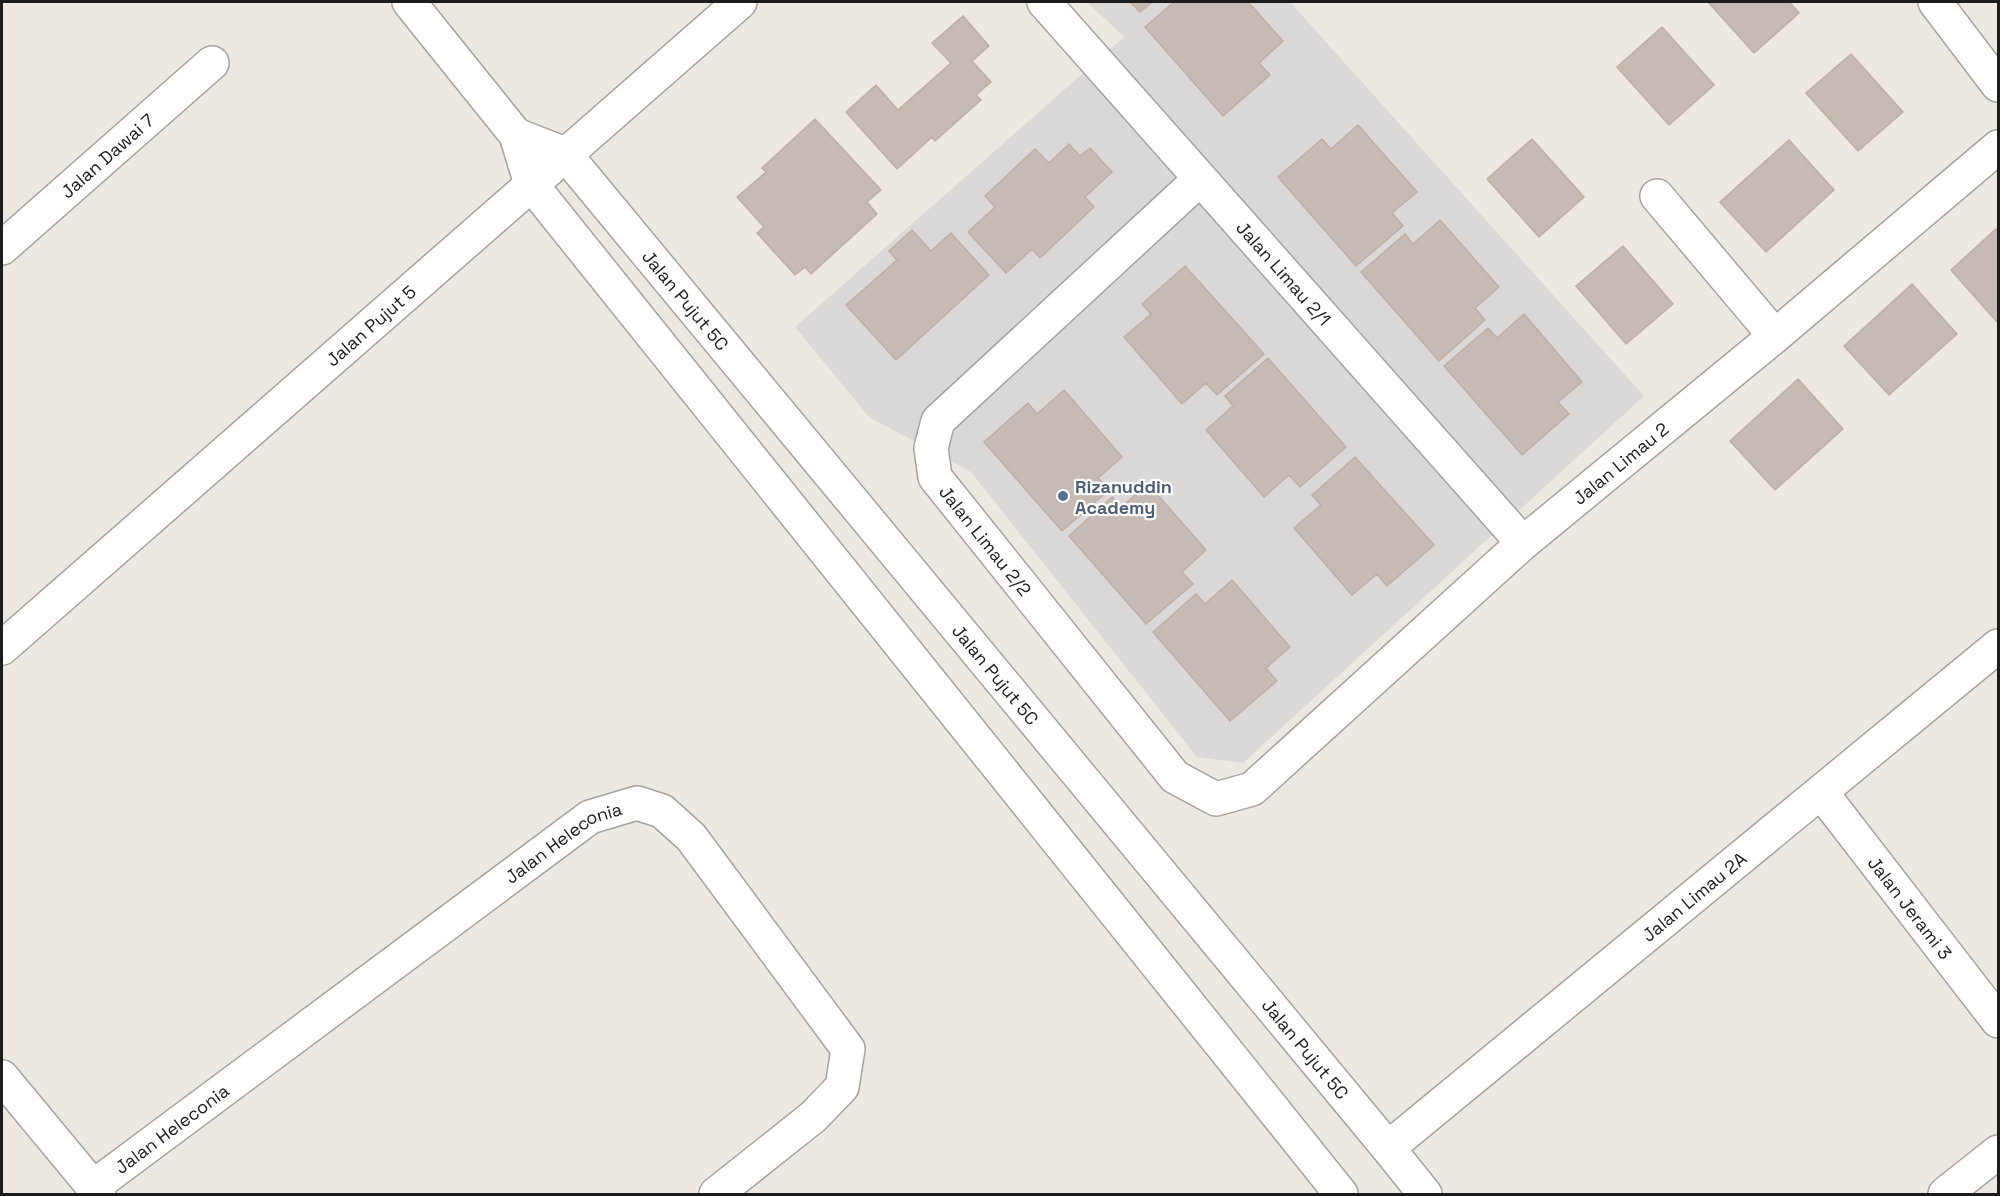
<svg xmlns="http://www.w3.org/2000/svg" width="2000" height="1196" viewBox="0 0 2000 1196" font-family="'Space Grotesk',sans-serif">
  <style>
    .residential { fill: #dad8d9 }
    .building { fill: #c5bab4; stroke: #bfaea3; stroke-width: 1.5 }
    .lines { fill: none; stroke-linecap: round; stroke-linejoin: round }
    .minor-casing { stroke: #a3a3a3; stroke-width: 36 }
    .minor { stroke: #fff; stroke-width: 33 }
    .service-dot { fill: #5c6f8a; stroke: #fff; stroke-width: 2 }
    .labels { text-anchor: middle; dominant-baseline: central; stroke-width: 4.5; stroke-linejoin: round; paint-order: stroke }
    .street-label { font-size: 18px; fill: #1c1c1c; stroke: #fff }
    .service-label { font-size: 18px; font-weight: bold; fill: #4e5e75; stroke: #fff; text-anchor: start }
  </style>
  <rect width="100%" height="100%" fill="#ede8e1"/>
  <path class="residential" d="M1087,2H1290L1644,396L1243,763L1197,757L971,472L869,417L795,327L1124,37Z"/>
  <path class="building" d="M1130,2H1152L1140,12Z
    M1174,2H1248L1283,41L1259,63L1270,75L1223,116L1145,27Z
    M1708,2H1789L1799,13L1754,53Z
    M963,16L989,46L972,61L991,82L976,95L981,100L935,141L932,137L897,169L846,112L876,85L898,110L951,63L932,43Z
    M1662,27L1714,85L1669,125L1617,67Z
    M1851,54L1903,112L1858,151L1806,93Z
    M815,119L881,190L867,202L877,214L811,274L805,267L795,275L757,233L764,227L737,197L766,172L762,168Z
    M1358,125L1417,192L1392,213L1403,226L1356,266L1278,177L1322,139L1331,149Z
    M1532,139L1584,197L1539,237L1487,179Z
    M1789,140L1834,190L1766,252L1720,202Z
    M1069,144L1080,156L1090,148L1112,172L1085,197L1094,207L1040,258L1032,249L1006,273L968,232L995,207L985,196L1035,149L1049,163Z
    M1440,220L1499,287L1475,308L1485,320L1439,361L1361,272L1405,234L1413,244Z
    M1996,229L1998,232V323L1951,270Z
    M912,230L931,251L951,233L989,275L896,360L846,305L897,260L889,251Z
    M1623,246L1673,304L1626,344L1576,286Z
    M1185,266L1264,354L1217,395L1206,383L1182,404L1124,337L1151,314L1142,304Z
    M1912,284L1957,334L1889,395L1844,346Z
    M1524,314L1582,382L1558,402L1569,414L1522,455L1444,366L1488,328L1497,338Z
    M1268,358L1346,447L1300,487L1289,475L1264,497L1206,430L1233,406L1225,396Z
    M1798,379L1843,429L1775,490L1730,441Z
    M1064,390L1122,457L1098,478L1109,490L1062,531L984,442L1028,403L1037,414Z
    M1355,457L1434,545L1387,586L1377,574L1352,595L1294,528L1321,505L1312,495Z
    M1148,484L1206,550L1182,572L1193,584L1146,624L1069,536L1112,497L1121,507Z
    M1232,580L1290,647L1266,668L1277,681L1230,721L1153,632L1196,594L1205,604Z"/>
  <g class="lines">
    <defs>
      <g id="minor">
        <path d="M409,2L516,135L531,184L1341,1194"/>
        <path id="s1" d="M1044,2L1523,543"/>
        <path d="M1935,2L1998,85"/>
        <path id="s2" d="M516,135L565,154L1388,1148L1425,1194"/>
        <path id="s3" d="M1200,179L938,421L931,448L935,477L1175,777L1216,799L1252,789L1523,543L1775,336L1998,147"/>
        <path d="M1657,196L1775,336"/>
        <path id="s4" d="M2,248L212,63"/>
        <path id="s5" d="M2,648L740,2"/>
        <path id="s6" d="M1821,792L1998,1021"/>
        <path d="M2,1077L99,1194"/>
        <path id="s7" d="M1388,1148L1998,646"/>
        <path id="s8" d="M93,1187L590,817L637,803L662,811L691,837L848,1049L842,1087L813,1117L716,1194"/>
        <path d="M1945,1194L1998,1152"/>
      </g>
    </defs>
    <use href="#minor" class="minor-casing"/>
    <use href="#minor" class="minor"/>
  </g>
  <circle class="service-dot" cx="1063" cy="496" r="6"/>
  <g class="labels">
    <g class="street-label">
      <text stroke="none"><textPath href="#s4" startOffset="140">Jalan Dawai 7</textPath></text>
      <text stroke="none"><textPath href="#s1" startOffset="362">Jalan Limau 2/1</textPath></text>
      <text stroke="none"><textPath href="#s2" startOffset="242">Jalan Pujut 5C</textPath></text>
      <text stroke="none"><textPath href="#s5" startOffset="490">Jalan Pujut 5</textPath></text>
      <text stroke="none"><textPath href="#s3" startOffset="1374">Jalan Limau 2</textPath></text>
      <text stroke="none"><textPath href="#s3" startOffset="495">Jalan Limau 2/2</textPath></text>
      <text stroke="none"><textPath href="#s2" startOffset="728">Jalan Pujut 5C</textPath></text>
      <text stroke="none"><textPath href="#s8" startOffset="584">Jalan Heleconia</textPath></text>
      <text stroke="none"><textPath href="#s7" startOffset="396">Jalan Limau 2A</textPath></text>
      <text stroke="none"><textPath href="#s6" startOffset="146">Jalan Jerami 3</textPath></text>
      <text stroke="none"><textPath href="#s2" startOffset="1214">Jalan Pujut 5C</textPath></text>
      <text stroke="none"><textPath href="#s8" startOffset="98">Jalan Heleconia</textPath></text>
    </g>
    <g class="service-label">
      <text x="1075" y="486">Rizanuddin<tspan x="1075" dy="21">Academy</tspan></text>
    </g>
  </g>
  <rect width="2000" height="1196" fill="none" stroke="#1c1c1c" stroke-width="6"/>
</svg>
